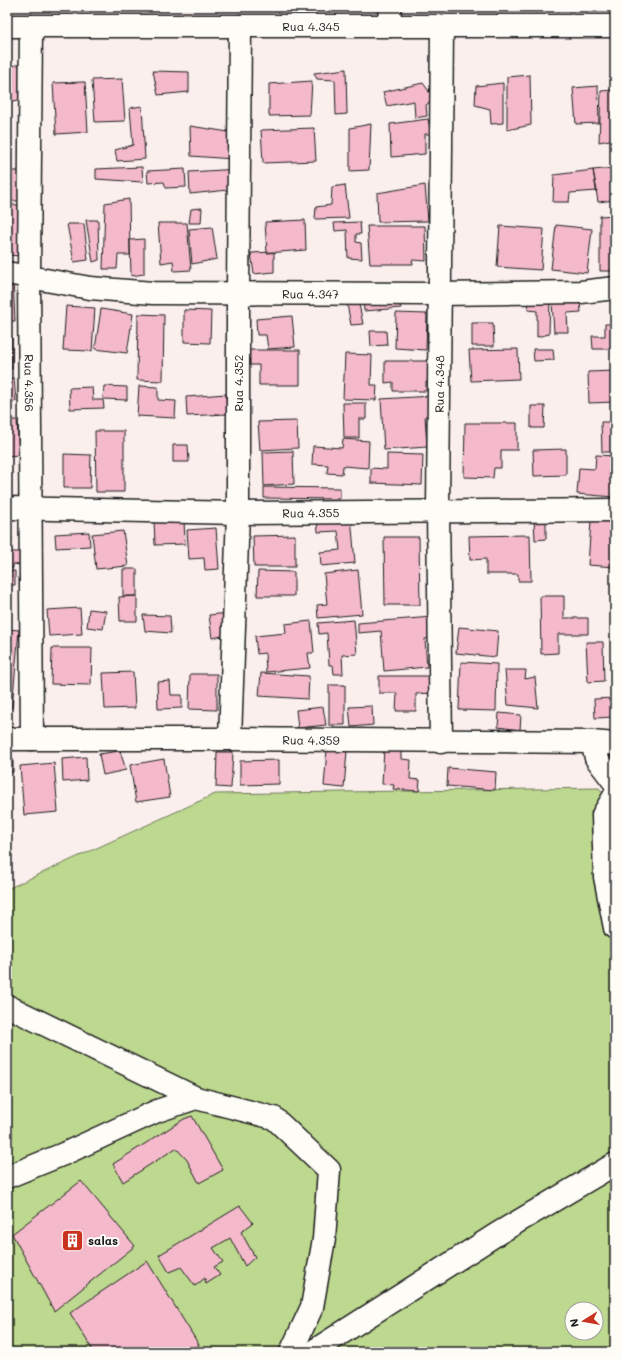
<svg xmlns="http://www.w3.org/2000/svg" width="622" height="1359" viewBox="0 0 622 1359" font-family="Mali,sans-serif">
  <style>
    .green { fill: #bdd88f; stroke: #6c7a56; fill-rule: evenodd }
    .building { fill: #f4bacb; stroke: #1c1c1c }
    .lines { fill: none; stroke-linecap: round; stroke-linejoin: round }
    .minor-casing { stroke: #1c1c1c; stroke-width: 25 }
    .minor { stroke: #fdfcf7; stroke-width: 22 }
    .labels { text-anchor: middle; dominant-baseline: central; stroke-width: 4; stroke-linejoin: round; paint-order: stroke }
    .street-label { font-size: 12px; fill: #1c1c1c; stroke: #fdfcf7 }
    .poi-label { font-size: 12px; font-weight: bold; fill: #1c1c1c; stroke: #fdfcf7; text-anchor: start }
  </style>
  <rect width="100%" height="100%" fill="#fbefee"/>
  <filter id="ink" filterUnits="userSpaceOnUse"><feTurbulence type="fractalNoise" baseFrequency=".025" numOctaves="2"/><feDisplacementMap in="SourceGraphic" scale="8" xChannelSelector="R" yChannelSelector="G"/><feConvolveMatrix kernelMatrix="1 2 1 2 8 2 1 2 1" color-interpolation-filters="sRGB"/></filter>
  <g filter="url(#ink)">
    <path class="green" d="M599,788L615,806V1352H7V889L215,794ZM572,1309H596V1333H572Z"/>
    <path class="building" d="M21,64L26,99L7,102V67Z
      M346,69L347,114L336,115L335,80L317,79L314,73Z
      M153,71L189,72V92L158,95Z
      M530,75L531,125L507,130V77Z
      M122,79L125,121L95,122L92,80Z
      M312,81L310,115L269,116V84Z
      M85,82L88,132L56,134L53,83Z
      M423,83L428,90L433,100L426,105L427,116L415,118L414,101L387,106L383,92Z
      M503,83V123L491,124L490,109L475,105L476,86Z
      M598,86L599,123L576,124L573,88Z
      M615,90V139L599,142L601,91Z
      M142,106L145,159L117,161L115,150L133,145L130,108Z
      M428,119L431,134H425V154L391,157L390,124Z
      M371,124L369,170L350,171V128Z
      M190,126L235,133L233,159L191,156Z
      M314,128L316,161L263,163L261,130Z
      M142,167L143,182L96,179V169Z
      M615,168V200L598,202L593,170Z
      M185,169L186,187L166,188L164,182L148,183L147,171Z
      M239,169L238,189L190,194L189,172Z
      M593,170L597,191L570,193L569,202H553L554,175Z
      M7,171H24L25,201H7Z
      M345,185L349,218L315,219L316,207L331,205L332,187Z
      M425,185L428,221L378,222L377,193Z
      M129,199L130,255H118L117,269H103L105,203Z
      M7,205H22L21,256L7,255Z
      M202,208L201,223H189L191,209Z
      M615,215V271H600V216Z
      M86,220H98L99,260L93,262Z
      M305,220L306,250L267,253L265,222Z
      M360,222L361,234H356V242L361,243L362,259L348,258L347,230L335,231L334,223Z
      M158,223H187L191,270L174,271L173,261L161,263Z
      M67,224H84L88,260L74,262Z
      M556,225L592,229L587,273L551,269Z
      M367,226H425L426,261L412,260L413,264H370Z
      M500,226L544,229L541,270L497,267Z
      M212,227L217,259L192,264L189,229Z
      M144,239V274L131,276L130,240Z
      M274,252V272L254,274L251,253Z
      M7,278H13L15,321H7Z
      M363,294L396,297L401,308L364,311Z
      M550,297L549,334L537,337V311L528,310L529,298Z
      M346,299H358L363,324L351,325Z
      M580,301L581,312L567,313L568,332H554L552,302Z
      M66,306L95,308L92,351L63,350Z
      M101,309L133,314L127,353L95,349Z
      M184,310L211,311L210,343L184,342Z
      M396,313L427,314L426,350L395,348Z
      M138,314L164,315L163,381L137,380Z
      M292,316L295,347L268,349L266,335H257L256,319Z
      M472,323H493L494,346H472Z
      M605,324H615V349H593L592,336H605Z
      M370,331H386L387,345L371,346Z
      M7,337L12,338V369H7Z
      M518,349L519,379L471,381L469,350Z
      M533,349H553L554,360L534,361Z
      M246,350H300V385H259V365H246Z
      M345,354L372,355L371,385H377L376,400L343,399Z
      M385,361H433V382H426V391H393V382L385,383Z
      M615,371V402L589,403L588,372Z
      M14,378L16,401L7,402V379Z
      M104,386L127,387V400L103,399Z
      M139,386L158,387V400L176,401L175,418L137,416Z
      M92,387L93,400H103L104,408L70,409L69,388Z
      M226,394L227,414L187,416L186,397Z
      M432,396L433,416H425L427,447L384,450L381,399Z
      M343,403H366V419H359V438H344Z
      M531,406H545L544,428H531Z
      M7,420H17L19,455L7,456Z
      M297,421L298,448L260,450L258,422Z
      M601,422H615V452H602Z
      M465,423H517V450H501V468H494L493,478L464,477Z
      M95,431H124V492H96Z
      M343,439L369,441L368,468L343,466L342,474L327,473L328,465L312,464L313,446L342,448Z
      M173,445H188L189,462H173Z
      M566,449V475L534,476L533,450Z
      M293,451L294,484L264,486L263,452Z
      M64,454L91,455L90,488H64Z
      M387,454L423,455L422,485L371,483V468L387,469Z
      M596,455L615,456V497L577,494L579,468L595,469Z
      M264,487L340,488V499L264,498Z
      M351,516L355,563L321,566L320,552L340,550L338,531L318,532L317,519Z
      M154,519H184L185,544L155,545Z
      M534,519H546V539L535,540Z
      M591,521L615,522V567L588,565Z
      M216,528L219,569L205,570L204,558L189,559L187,530Z
      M123,531L128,566L96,569L92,534Z
      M89,532L90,546L56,548L55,534Z
      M295,535V567H254L253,536Z
      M530,535L531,581H518V574H486V559L470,560L469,536Z
      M7,537H12L11,552H21L20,565L13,564V568H7Z
      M384,537H419L420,605H385Z
      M123,569H137V596H123Z
      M358,570L362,614L318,618L317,605L327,604L324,574Z
      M7,571H15V585H10V601H7Z
      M258,571L294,572V596H257Z
      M137,596V621H120L119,597Z
      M540,596H564V618H588V634H558V653L541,654Z
      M80,608L82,634L49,636L47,610Z
      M89,609L106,611L103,629L87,627Z
      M229,613L223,661L222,636L212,638L209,615Z
      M143,615L170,616L171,633L145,631Z
      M432,617L433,638L425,639L427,667L384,671L381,631L358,633V623Z
      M354,620L357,654L342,655L343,674H334L333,665H329L327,633L319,634L318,623Z
      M311,621L314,653H308L310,668L266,672L265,653L257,654L255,636L286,633L285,624Z
      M459,627L498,631L496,657L456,653Z
      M7,629L19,630L12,708L7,707Z
      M586,642H603L604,681L588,682Z
      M52,648H92L91,685L51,684Z
      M461,662L497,664L496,711L459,710Z
      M505,670H526L525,679L535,677L538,708L508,705Z
      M133,672L135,708L105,709L103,673Z
      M261,673L309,676L308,699L259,696Z
      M190,674H217V710L189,709Z
      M379,676H432V693L416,694V711H396L397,693H379Z
      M170,681L171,695H182V708L158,709L157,682Z
      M329,685H345V725H329Z
      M615,698V717L595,718L594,699Z
      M372,706L373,725L351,727L349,707Z
      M323,707L326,725L298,728L296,710Z
      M499,713L521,715L520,730L498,727Z
      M384,749L401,750V759L411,760L410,779L420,780L419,791L393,789L394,785L382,784Z
      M327,750L347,751L344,788L324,786Z
      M120,751L126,770L103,775L99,754Z
      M217,752H233L231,788L216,787Z
      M86,757L87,780L63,782L62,759Z
      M7,758H13V772H7Z
      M164,759L170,797L136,802L130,765Z
      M279,760V784L240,785V761Z
      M54,763L58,812L24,815L20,766Z
      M448,768L496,772L495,790L447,786Z
      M192,1116L223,1170L199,1183L187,1160L176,1148L123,1182L113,1164L184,1119Z
      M81,1181L135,1246L54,1311L12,1234Z
      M240,1206L253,1223L241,1232L255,1257L245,1266L230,1238L213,1248L223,1262L214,1267L220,1275L206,1284L205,1278L195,1286L181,1267L169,1272L159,1255Z
      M147,1261L199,1345L188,1352H94L70,1313Z"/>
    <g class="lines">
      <defs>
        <g id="minor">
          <path id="s1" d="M7,26H615"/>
          <path id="s2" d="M31,26L29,276L32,739"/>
          <path d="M389,26L390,7"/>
          <path id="s3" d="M7,273L90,288L153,293L439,294L581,292L615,288"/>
          <path id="s4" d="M7,508L238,513L615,510"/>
          <path id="s5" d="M7,739H230L592,742L615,744"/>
          <path d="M230,739L238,513V294L240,26"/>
          <path id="s6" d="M441,742L438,511L442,26"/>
          <path d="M592,742L596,758L615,783"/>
          <path d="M615,795L603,815L605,877L615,928"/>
          <path d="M7,1006L196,1098"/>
          <path d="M7,1177L66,1153L157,1111L196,1098L274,1118L329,1170L324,1239L312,1307L291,1352"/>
          <path d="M312,1352L497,1234L615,1164"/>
        </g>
      </defs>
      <use href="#minor" class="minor-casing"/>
      <use href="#minor" class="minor"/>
    </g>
  </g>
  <defs>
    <symbol id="building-square" viewBox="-11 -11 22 22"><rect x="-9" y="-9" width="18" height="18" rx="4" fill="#c8321e" stroke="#fdfcf7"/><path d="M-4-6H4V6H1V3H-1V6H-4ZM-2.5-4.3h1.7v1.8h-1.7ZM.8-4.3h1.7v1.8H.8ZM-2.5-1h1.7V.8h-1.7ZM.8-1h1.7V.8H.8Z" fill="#fff"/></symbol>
  </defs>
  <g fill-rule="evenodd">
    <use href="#building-square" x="60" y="1228" width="25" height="25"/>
  </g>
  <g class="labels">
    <g class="street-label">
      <text stroke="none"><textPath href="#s1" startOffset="304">Rua 4.345</textPath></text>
      <text stroke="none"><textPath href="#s3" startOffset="305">Rua 4.347</textPath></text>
      <text stroke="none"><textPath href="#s2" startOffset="357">Rua 4.356</textPath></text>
      <text transform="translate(238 383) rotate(-90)">Rua 4.352</text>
      <text stroke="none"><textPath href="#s6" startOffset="358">Rua 4.348</textPath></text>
      <text stroke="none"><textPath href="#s4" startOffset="304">Rua 4.355</textPath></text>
      <text stroke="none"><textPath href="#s5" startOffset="304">Rua 4.359</textPath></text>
    </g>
    <g class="poi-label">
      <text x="88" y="1240">salas</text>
    </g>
  </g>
  <rect width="622" height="1359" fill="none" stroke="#fdfcf7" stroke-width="24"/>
  <rect x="12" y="12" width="598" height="1335" fill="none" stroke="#1c1c1c" stroke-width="1.5" filter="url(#ink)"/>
  <g transform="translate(584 1321) rotate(259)"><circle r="19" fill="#fdfcf7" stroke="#a3a29f"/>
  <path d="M0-3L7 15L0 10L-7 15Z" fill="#c8321e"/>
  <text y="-6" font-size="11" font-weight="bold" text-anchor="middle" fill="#1c1c1c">N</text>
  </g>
</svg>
